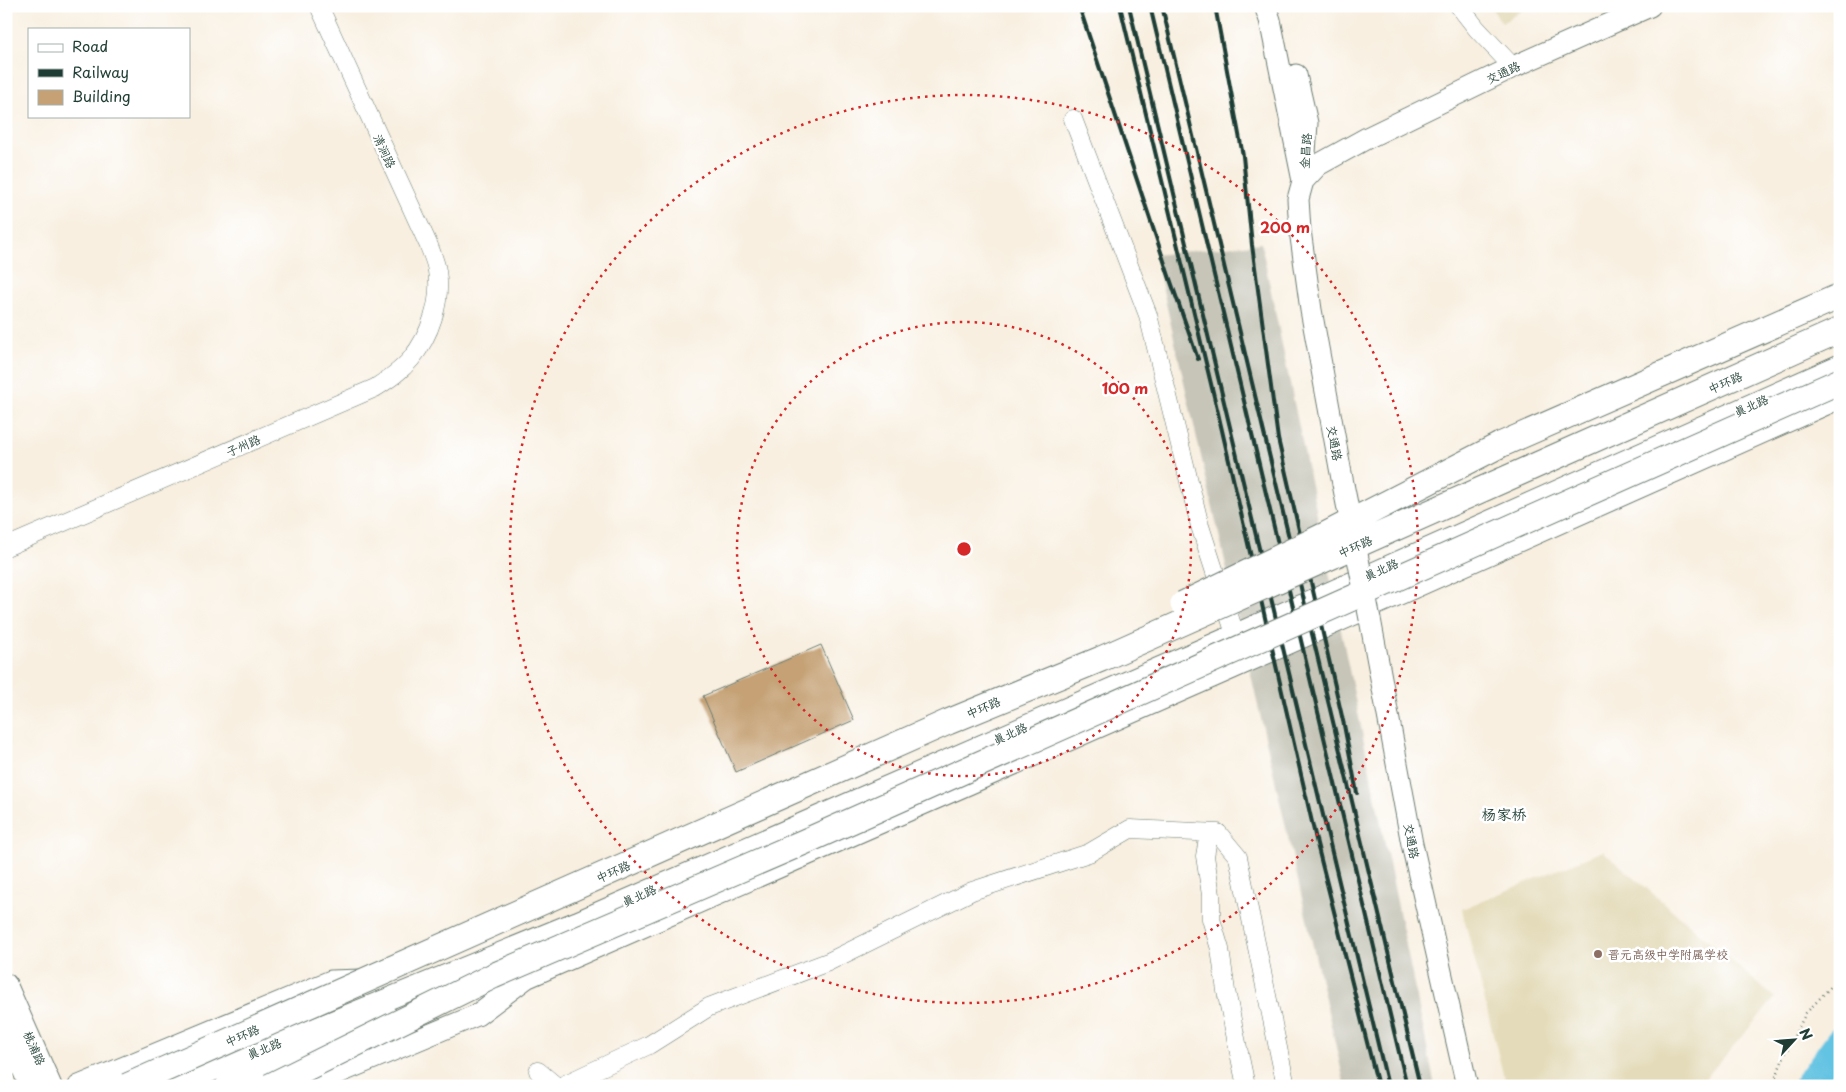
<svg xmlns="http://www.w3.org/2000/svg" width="1846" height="1092" viewBox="0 0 1846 1092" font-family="'Playpen Sans','LXGW WenKai TC',sans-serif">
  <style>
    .built { fill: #e4dbba }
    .industrial { fill: #c6c5b8 }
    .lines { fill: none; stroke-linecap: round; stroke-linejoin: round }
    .river { stroke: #64c3e2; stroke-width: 28 }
    .building { fill: #c5a175 }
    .minor-casing { stroke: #6b7b70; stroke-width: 19 }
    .major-casing { stroke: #6b7b70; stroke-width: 23 }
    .highway-casing { stroke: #6b7b70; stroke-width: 27 }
    .path { stroke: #6b7b70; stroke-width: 2.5; stroke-dasharray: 1 4; stroke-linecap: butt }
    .minor { stroke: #fff; stroke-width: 18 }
    .major { stroke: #fff; stroke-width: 21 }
    .highway { stroke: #fff; stroke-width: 25 }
    .rail { stroke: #1f3d34; stroke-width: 4 }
    .major-bridge-casing { stroke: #6b7b70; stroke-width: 23; stroke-linecap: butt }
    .highway-bridge-casing { stroke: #6b7b70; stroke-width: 27; stroke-linecap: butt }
    .major-bridge { stroke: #fff; stroke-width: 21 }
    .highway-bridge { stroke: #fff; stroke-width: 25 }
    .ring { fill: none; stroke: #d62828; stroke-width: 2.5; stroke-dasharray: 2.5 5 }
    .education-dot { fill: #8d6e63; stroke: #fff; stroke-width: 2 }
    .labels { text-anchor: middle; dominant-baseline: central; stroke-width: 5; stroke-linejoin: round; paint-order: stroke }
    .street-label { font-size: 12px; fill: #1f3d34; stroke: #fff }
    .education-label { font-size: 12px; fill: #785e54; stroke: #fff; text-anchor: start }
    .quarter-label { font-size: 15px; fill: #1f3d34; stroke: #fff }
    .centre { fill: #d62828; stroke: #fff; stroke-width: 2.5 }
    .ring-label { font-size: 15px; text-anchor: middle; font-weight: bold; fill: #d62828; stroke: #fff; stroke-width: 5; stroke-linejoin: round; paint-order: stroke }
  </style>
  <rect width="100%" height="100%" fill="#fff"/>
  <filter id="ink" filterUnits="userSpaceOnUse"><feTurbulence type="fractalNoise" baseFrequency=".02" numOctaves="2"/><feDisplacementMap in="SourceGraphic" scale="10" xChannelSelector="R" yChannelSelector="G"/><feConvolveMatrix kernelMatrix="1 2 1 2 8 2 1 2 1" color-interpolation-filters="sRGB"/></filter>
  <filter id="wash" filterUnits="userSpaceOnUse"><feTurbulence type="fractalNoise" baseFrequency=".0096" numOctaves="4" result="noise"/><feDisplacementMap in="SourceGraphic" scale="20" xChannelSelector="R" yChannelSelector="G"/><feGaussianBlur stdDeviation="1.12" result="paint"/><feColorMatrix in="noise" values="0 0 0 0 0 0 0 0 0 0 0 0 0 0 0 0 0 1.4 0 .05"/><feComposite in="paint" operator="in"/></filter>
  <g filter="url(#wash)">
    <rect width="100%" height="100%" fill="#f8efe0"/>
    <path class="built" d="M1490,6H1529L1502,23Z
      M1603,851L1775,998L1699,1086H1506L1462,909Z"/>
    <path class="industrial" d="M1261,243L1435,1086H1345L1155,255Z"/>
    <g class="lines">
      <path class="river" d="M1807,1086L1840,1040"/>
    </g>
    <g id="blocks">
      <path class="building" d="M821,645L854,720L736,772L703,696Z"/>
    </g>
  </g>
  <g filter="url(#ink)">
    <use href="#blocks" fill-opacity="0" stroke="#6b7b70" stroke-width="1"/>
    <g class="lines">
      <defs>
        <path id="minor" d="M1459,6L1477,29L1513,67
          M1073,119L1148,315L1200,526L1235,634
          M6,547L375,388C389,379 401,371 411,359C430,336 442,301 437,271C436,263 432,254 429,246L319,6
          M1209,833L1205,856L1211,895V919L1220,949L1226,991L1246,1086
          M538,1071L556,1086
          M561,1086L649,1045L709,1007L828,962L972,891L1089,853L1130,829L1218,833L1238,857L1286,1086"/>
        <path id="major" d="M1265,6L1270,20L1303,181
          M1296,75L1307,123L1305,153
          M1343,484L1311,310L1300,230L1298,199L1303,181L1318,165L1367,138L1513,67L1650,6
          M1370,619L1412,844L1467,1086
          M6,984L51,1086
          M6,1030L30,1086
          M79,1086L331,981L362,980
          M174,1086L577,922L1221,641L1840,365
          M307,1086L477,1015L526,978L1233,668L1840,398"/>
        <path id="highway" d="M1500,445L1840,296
          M228,1086L386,1018"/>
      </defs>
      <use href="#minor" class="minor-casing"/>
      <use href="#major" class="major-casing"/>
      <use href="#highway" class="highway-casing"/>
      <path class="path" d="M1772,1086L1786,1052L1806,1013L1840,977"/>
      <use href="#minor" class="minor"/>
      <use href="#major" class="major"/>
      <use href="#highway" class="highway"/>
      <path class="rail" d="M1079,6L1170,279L1198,359
        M1120,6L1218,413L1317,844L1378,1086
        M1129,6L1388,1086
        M1150,6L1407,1086
        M1162,6L1420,1086
        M1215,6L1243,156L1252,245L1278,439L1344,725L1357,793"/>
      <defs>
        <path id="major-bridge" d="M1343,484L1370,619"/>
        <path id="highway-bridge" d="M1183,604L1323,536L1500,445
          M127,1086L948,722L1101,659L1840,330
          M270,1086L493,976L804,842L1840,381"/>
      </defs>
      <use href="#major-bridge" class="major-bridge-casing"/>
      <use href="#highway-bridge" class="highway-bridge-casing"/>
      <use href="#major-bridge" class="major-bridge"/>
      <use href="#highway-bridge" class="highway-bridge"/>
    </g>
  </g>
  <g class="ring">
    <circle cx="964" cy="549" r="227"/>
    <circle cx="964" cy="549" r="454"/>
  </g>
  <circle class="education-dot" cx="1598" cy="954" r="5"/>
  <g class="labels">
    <g class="street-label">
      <text transform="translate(1503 72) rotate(-25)">交通路</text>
      <text transform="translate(385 151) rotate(65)">清涧路</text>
      <text transform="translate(1305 151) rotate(-86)">金昌路</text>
      <text transform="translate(1725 382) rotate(-24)">中环路</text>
      <text transform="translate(1751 405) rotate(-24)">真北路</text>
      <text transform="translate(1335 443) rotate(79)">交通路</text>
      <text transform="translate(243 445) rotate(-23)">子州路</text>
      <text transform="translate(1355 546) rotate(-24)">中环路</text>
      <text transform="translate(1381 569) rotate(-24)">真北路</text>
      <text transform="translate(983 707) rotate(-23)">中环路</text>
      <text transform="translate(1010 733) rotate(-24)">真北路</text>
      <text transform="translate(1412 841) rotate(79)">交通路</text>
      <text transform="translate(613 871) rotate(-24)">中环路</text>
      <text transform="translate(639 895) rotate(-24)">真北路</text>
      <text transform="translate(242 1035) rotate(-24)">中环路</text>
      <text transform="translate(35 1048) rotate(66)">桃浦路</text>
      <text transform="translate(264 1048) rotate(-22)">真北路</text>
    </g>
    <g class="education-label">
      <text x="1608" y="954">晋元高级中学附属学校</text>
    </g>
    <g class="quarter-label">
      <text x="1504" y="813">杨家桥</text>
    </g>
  </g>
  <circle cx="964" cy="549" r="8" class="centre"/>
  <g class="ring-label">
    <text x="1285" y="233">200 m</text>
    <text x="1125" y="394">100 m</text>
  </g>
  <rect width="1846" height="1092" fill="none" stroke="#fff" stroke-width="25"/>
  <rect x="28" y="28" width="162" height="90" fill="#ffffff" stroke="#a5b1ae"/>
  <rect x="38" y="44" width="25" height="8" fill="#ffffff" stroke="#a5b1ae"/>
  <text x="72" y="52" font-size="15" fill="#1f3d34">Road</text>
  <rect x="38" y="69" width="25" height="8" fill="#1f3d34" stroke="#a5b1ae"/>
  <text x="72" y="78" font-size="15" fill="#1f3d34">Railway</text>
  <rect x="38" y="90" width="25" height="15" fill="#c5a175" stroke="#a5b1ae"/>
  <text x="72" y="102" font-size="15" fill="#1f3d34">Building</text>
  <g transform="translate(1794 1040) rotate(64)" stroke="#ffffff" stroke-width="4" paint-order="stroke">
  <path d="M0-4L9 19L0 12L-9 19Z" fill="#1f3d34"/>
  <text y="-8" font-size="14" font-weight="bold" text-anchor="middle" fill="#1f3d34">N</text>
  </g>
</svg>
